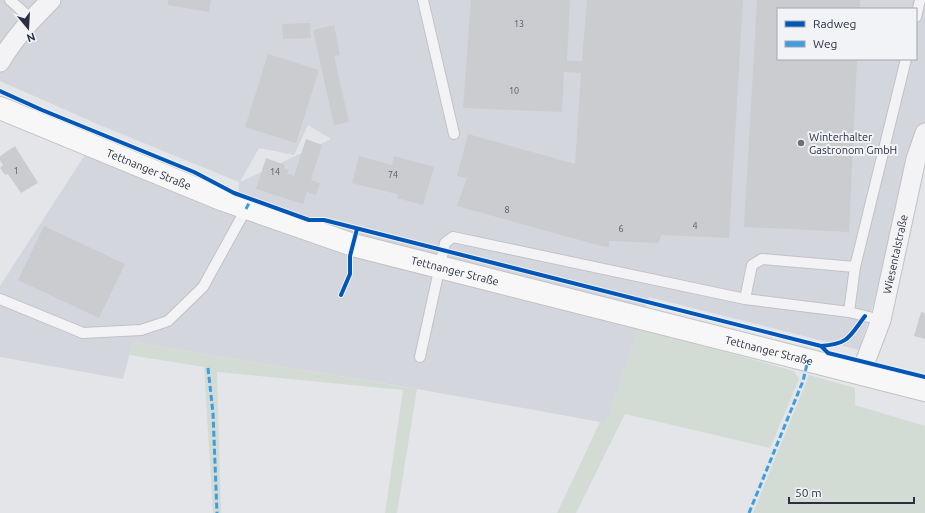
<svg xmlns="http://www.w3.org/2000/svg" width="925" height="513" viewBox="0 0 925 513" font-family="Ubuntu,sans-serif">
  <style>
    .built { fill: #d4d6dd; fill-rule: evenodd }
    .green { fill: #d3dcd4 }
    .building { fill: #cbccd0 }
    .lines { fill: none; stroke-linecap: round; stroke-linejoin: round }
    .service-casing { stroke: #c1c2c5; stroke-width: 12 }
    .minor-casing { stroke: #c1c2c5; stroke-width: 21 }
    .secondary-casing { stroke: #c1c2c5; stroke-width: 24 }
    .service { stroke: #f3f3f5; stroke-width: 10 }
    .minor { stroke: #f3f3f5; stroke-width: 19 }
    .secondary { stroke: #f7f7f7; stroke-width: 22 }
    .quiet { stroke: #3d9de3; stroke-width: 3; stroke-dasharray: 6 3; stroke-linecap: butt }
    .cycleway-casing { stroke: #f1f3f7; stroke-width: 6 }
    .cycleway { stroke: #0057b8; stroke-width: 4 }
    .poi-dot { fill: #6b6f7b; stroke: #f1f3f7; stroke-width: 1.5 }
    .labels { text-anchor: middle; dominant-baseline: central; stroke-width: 4; stroke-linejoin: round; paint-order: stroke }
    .number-label { font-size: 9px; fill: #545866 }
    .poi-label { font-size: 11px; fill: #2a2f41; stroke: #f1f3f7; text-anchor: start }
    .street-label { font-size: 11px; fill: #2a2f41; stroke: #f1f3f7 }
  </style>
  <rect width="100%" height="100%" fill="#e4e5e8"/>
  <path class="built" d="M0,0H925V140L859,350L649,297L606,423L406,387L133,342L123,379L0,357V286L86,153L237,213L239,182L102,126L0,81ZM778,9H916V59H778ZM308,125L331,139L240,182L259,148L294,155Z"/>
  <path class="green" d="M638,328L794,371L799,379L770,448L625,414L576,513H557L600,422H606Z
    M133,342L417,389L397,513H385L403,390L217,372L221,513H213L204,367L129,355Z
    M809,375L855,388V405L925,426V513H753Z"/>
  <path class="building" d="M168,0H211L209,12L168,5Z
    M471,0H570L567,61H582L587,0H743L729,238L661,235L659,243L609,241V247L601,246L457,206L467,178L457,176L468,134L575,164L581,73L564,72L562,112L463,108Z
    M757,0H860V9H778V59H857L849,232L744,227Z
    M310,23L311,38L283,39L282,24Z
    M334,25L340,55L334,56L349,122L334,125L313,30Z
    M268,54L319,70L296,143L245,127Z
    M306,139L322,145L311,180L320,183L316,195L307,192L303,204L256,189L266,158L285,165L284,168L289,170L287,173L294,176Z
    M15,146L38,183L21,193L8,174L5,175L0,168L3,165L0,160V156Z
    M359,156L392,165L394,156L434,167L423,205L397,198V194L352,183Z
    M44,226L125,264L99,318L18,280Z
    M921,312L925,313V339L914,336Z"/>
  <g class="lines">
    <defs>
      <path id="service" d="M10,0L31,19
        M423,0L454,134
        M916,17L920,0
        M0,299L83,333L141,330L168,321L203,287L246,209
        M745,299L849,312
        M881,320L849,312L855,267L906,59
        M420,357L445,243L453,237L745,299L752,265L762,259L855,267"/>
      <g id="minor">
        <path d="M0,62C14,38 32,19 51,0"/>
        <path id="s1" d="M861,373L881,320L916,159L925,133"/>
      </g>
      <g id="secondary">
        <path id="s2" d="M0,108L221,199L353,245L925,390"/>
      </g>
    </defs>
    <use href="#service" class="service-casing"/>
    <use href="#minor" class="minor-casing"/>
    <use href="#secondary" class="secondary-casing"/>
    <use href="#service" class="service"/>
    <use href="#minor" class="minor"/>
    <use href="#secondary" class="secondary"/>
    <path class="quiet" d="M246,209L251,199
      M208,368L213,413L217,513
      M749,513L803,381L808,360"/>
    <defs>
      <path id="cycleway" d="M0,91L42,110L194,172L234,193L309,220H324L821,346L828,353L925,377
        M341,295L350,274V256L357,229
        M821,346C849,344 849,337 865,316"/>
    </defs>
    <use href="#cycleway" class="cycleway-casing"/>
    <use href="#cycleway" class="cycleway"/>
  </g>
  <circle class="poi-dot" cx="801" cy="143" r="4"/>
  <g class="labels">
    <g class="number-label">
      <text x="519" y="24">13</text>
      <text x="514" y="91">10</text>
      <text x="16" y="171">1</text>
      <text x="275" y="172">14</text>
      <text x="393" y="175">74</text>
      <text x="507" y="210">8</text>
      <text x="695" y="226">4</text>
      <text x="621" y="229">6</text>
    </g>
    <g class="poi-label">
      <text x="809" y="137">Winterhalter<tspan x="809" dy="13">Gastronom GmbH</tspan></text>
    </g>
    <g class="street-label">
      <text stroke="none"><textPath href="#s2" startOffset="161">Tettnanger Straße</textPath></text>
      <text stroke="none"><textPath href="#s1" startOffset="124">Wiesentalstraße</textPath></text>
      <text stroke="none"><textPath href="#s2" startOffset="484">Tettnanger Straße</textPath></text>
      <text stroke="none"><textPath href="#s2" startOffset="808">Tettnanger Straße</textPath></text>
    </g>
  </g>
  <rect x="777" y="8" width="140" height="52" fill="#f1f3f7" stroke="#a1a5ae"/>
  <rect x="785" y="21" width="20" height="6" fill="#0057b8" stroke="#a1a5ae"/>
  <text x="813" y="28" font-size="12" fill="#2a2f41">Radweg</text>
  <rect x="785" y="41" width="20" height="6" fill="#3d9de3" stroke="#a1a5ae"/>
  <text x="813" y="48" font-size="12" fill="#2a2f41">Weg</text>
  <g transform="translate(28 28) rotate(162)" stroke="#f1f3f7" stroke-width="3" paint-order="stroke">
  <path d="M0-3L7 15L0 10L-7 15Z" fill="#2a2f41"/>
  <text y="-6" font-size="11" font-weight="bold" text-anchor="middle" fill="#2a2f41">N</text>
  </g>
  <path d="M789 497v6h125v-6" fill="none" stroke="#2a2f41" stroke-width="2"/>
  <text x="795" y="497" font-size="12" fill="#2a2f41" stroke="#f1f3f7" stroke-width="3" paint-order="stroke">50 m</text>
</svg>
